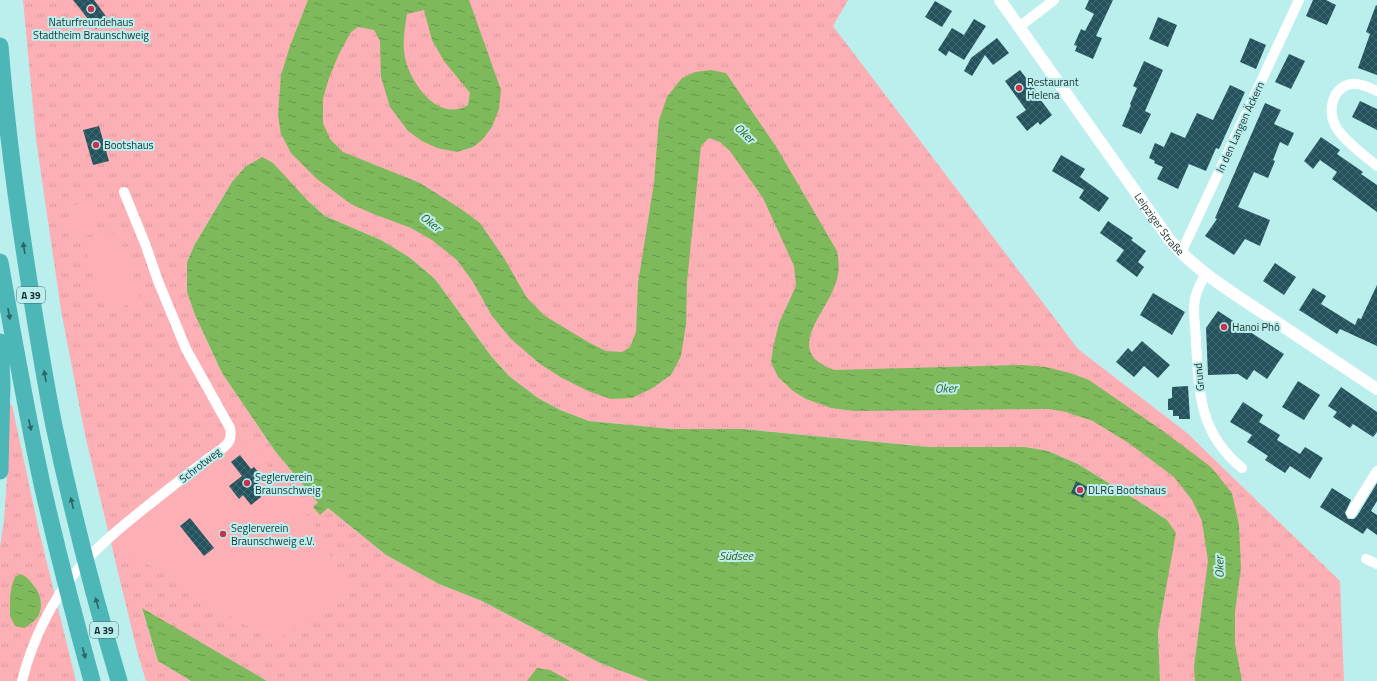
<svg xmlns="http://www.w3.org/2000/svg" width="1377" height="681" viewBox="0 0 1377 681" font-family="'Titillium Web',sans-serif">
  <style>
    .park { fill: url(#park-tufts) }
    .pitch { fill: #fcb0b5 }
    .water { fill: url(#water-ripples); fill-rule: evenodd }
    .building { fill: url(#building-cross-hatch) }
    .lines { fill: none; stroke-linecap: round; stroke-linejoin: round }
    .minor { stroke: #fff; stroke-width: 10 }
    .tertiary { stroke: #fff; stroke-width: 12 }
    .motorway { stroke: #4db6b6; stroke-width: 17 }
    .oneway { fill: #2e6464 }
    .poi-dot { fill: #c5344f; stroke: #bbefee; stroke-width: 1.5 }
    .labels { text-anchor: middle; dominant-baseline: central; stroke-width: 4; stroke-linejoin: round; paint-order: stroke }
    .shield { fill: #bbefee; stroke: #4a6868; stroke-width: 1 }
    .shield-label { font-size: 10px; font-weight: bold; fill: #1a2e2e }
    .poi-label { font-size: 11px; fill: #1a2e2e; stroke: #bbefee; text-anchor: start }
    .street-label { font-size: 11px; fill: #1a2e2e; stroke: #bbefee }
    .water-label { font-size: 12px; font-style: italic; fill: #355b1b; stroke: #bbefee }
  </style>
  <defs>
    <pattern id="park-tufts" width="24" height="20" patternUnits="userSpaceOnUse"><rect width="24" height="20" fill="#fcb0b5"/><path d="M3 7l-1-3M5 7V3M7 7l1-3M15 17l-1-3M17 17v-4M19 17l1-3" fill="none" stroke="#d7989c"/></pattern>
    <pattern id="water-ripples" width="26" height="14" patternUnits="userSpaceOnUse"><rect width="26" height="14" fill="#7eba5b"/><path d="M2 4q2-2 4 0t4 0M15 11q2-2 4 0t4 0" fill="none" stroke="#66984c"/></pattern>
    <pattern id="building-cross-hatch" width="8" height="8" patternUnits="userSpaceOnUse"><rect width="8" height="8" fill="#24525d"/><path d="M0 0l8 8M0 8l8-8" fill="none" stroke="#426871"/></pattern>
  </defs>
  <rect width="100%" height="100%" fill="#bbefee"/>
  <path class="park" d="M23,0H848L833,26L1078,349L1187,433L1340,581L1344,681H1160L1158,632L1175,533L1167,520L1149,508L1078,464L1048,451L1025,447H929L742,429H672L589,421L560,410L538,398L509,376L491,356L435,279L409,257L381,240L325,216L308,201L232,182L195,244L187,262V292L195,315L222,373L275,451L318,503L314,507L328,508L386,555L439,584L482,601L600,663L648,681H267L142,609L158,661L191,681H146L137,651L85,435L61,310L36,139Z
    M9,404L12,405L39,531L76,681H0V547L4,520L9,450Z"/>
  <path class="pitch" d="M87,200L99,231L76,240L69,208Z
    M118,232L140,301L106,312L84,244Z
    M249,439L281,484L314,524L346,586L274,643L115,544Z"/>
  <path class="water" d="M308,0H469L501,90L499,109L492,127L482,140L473,147L457,152L437,148L422,141L408,131L390,107L381,77L380,41L374,30L358,27L351,32L339,54L329,78L323,99V123L330,139L343,152L420,183L461,209L480,223L504,258L527,298L545,316L588,342L606,351L622,352L630,347L636,332L638,283L654,183L659,120L667,97L682,78L695,72L711,70L726,73L777,148L837,251C839,263 840,273 835,285C825,315 782,353 835,370L1022,365L1046,367L1070,373L1089,380L1163,431L1211,467L1232,493L1239,525L1241,568L1235,612V644L1242,681H1195L1194,666L1208,561L1202,521L1192,500L1174,477L1130,444L1093,421L1066,412L1049,409L854,411L831,408L806,399L793,391L778,377L771,362L773,348L779,323L796,286L794,266L763,198L730,151L720,142L709,138L701,146L687,282L686,324L681,356L671,375L651,389L632,398L611,399L588,391L562,378L540,364L511,339L492,316L473,282L457,260L432,240L411,228L371,213L351,204L317,179L291,153L281,134L278,115L281,75L290,46ZM424,10L432,40L444,61L470,93L468,105C438,123 410,83 405,57C402,44 405,27 407,14Z
    M262,157L273,163L308,201L325,216L381,240L409,257L435,279L491,356L509,376L538,398L560,410L589,421L672,429H742L929,447H1025L1048,451L1078,464L1149,508L1167,520L1176,533L1158,632L1160,681H648L600,663L482,601L439,584L386,555L328,508L320,515L313,507L318,503L275,451L222,373L195,315L187,292V262L195,244L232,182L245,167Z
    M20,574C27,576 30,581 34,586C42,595 44,611 35,620C32,623 28,625 25,628L15,626L10,616V597L12,585L15,577Z
    M142,608L267,681H191L158,661Z
    M537,668L550,670L570,681H527Z"/>
  <path class="building" d="M73,0H94L108,19L96,29Z
    M1089,0H1113L1096,36L1102,38L1093,59L1075,51L1077,46L1074,45L1081,29L1085,31L1094,14L1085,9Z
    M1313,0H1326L1336,5L1327,25L1306,16Z
    M935,1L952,11L942,27L925,17Z
    M1376,5L1377,6V75L1358,68L1370,34L1366,32Z
    M1158,17L1177,25L1168,47L1149,39Z
    M974,19L986,26L964,60L949,51L946,56L938,50L952,28L964,35Z
    M997,38L1009,53L993,65L985,55L972,76L964,71L971,58Z
    M1250,38L1266,45L1256,69L1240,62Z
    M1289,54L1305,61L1291,89L1275,82Z
    M1144,61L1163,70L1145,111L1151,114L1141,134L1122,126L1131,105L1130,104L1137,88L1133,86Z
    M1020,70L1036,91H1034L1052,115L1040,125L1038,122L1027,131L1016,117L1026,110L1005,81Z
    M1230,85L1245,92L1219,149L1216,148L1206,171L1189,164L1178,189L1157,179L1163,167L1154,163L1155,161L1149,158L1155,143L1164,147L1171,132L1185,138L1197,113L1213,120Z
    M1360,101L1377,109V130L1352,117Z
    M1265,103L1281,110L1274,124L1294,133L1288,146L1280,142L1273,160L1275,161L1268,178L1254,172L1238,207L1270,220L1260,246L1245,239L1234,255L1205,236L1217,219L1215,218Z
    M99,126L109,161L93,165L83,130Z
    M1321,137L1340,150L1337,154L1363,172L1361,174L1377,185V212L1332,179L1337,172L1320,160L1313,169L1304,161Z
    M1061,155L1085,169L1080,177L1109,198L1099,212L1079,198L1084,190L1052,171Z
    M1108,221L1133,238L1131,240L1146,251L1138,262L1144,267L1137,277L1116,261L1124,250L1100,233Z
    M1275,263L1296,277L1284,295L1263,281Z
    M1377,285V346L1340,329L1337,334L1299,310L1313,288L1326,296L1321,304L1355,325L1358,318L1361,319Z
    M1153,293L1185,312L1172,335L1140,315Z
    M1218,311L1284,354L1267,379L1254,370L1247,380L1238,374L1208,375L1206,328Z
    M1142,341L1170,365L1158,378L1144,366L1134,377L1116,362L1128,348L1132,352Z
    M1298,381L1320,395L1304,420L1282,407Z
    M1188,386L1190,419H1179V416H1173V410H1168V399L1172,398V387Z
    M1341,387L1377,412V432L1373,437L1353,424L1350,428L1333,417L1337,412L1328,406Z
    M1243,402L1263,415L1259,422L1280,435L1277,440L1300,454L1305,447L1323,458L1310,479L1290,466L1285,473L1265,460L1268,456L1247,442L1252,435L1230,422Z
    M240,455L251,469L254,467L264,479L253,487L261,497L251,505L243,495L239,499L229,486L242,476L231,462Z
    M1076,481L1088,487L1083,498L1071,493Z
    M1377,483V501L1371,511L1377,515V535L1367,528L1363,534L1320,507L1332,488L1351,500L1345,513L1348,519H1354L1357,516Z
    M190,518L214,548L204,556L180,526Z"/>
  <g class="lines">
    <path class="minor" d="M1019,27L1054,0
      M1377,91C1369,87 1356,81 1347,85C1329,93 1328,116 1338,130C1348,144 1364,155 1377,166
      M1181,253L1299,0
      M1205,274C1202,282 1196,291 1195,299C1192,311 1196,329 1196,342C1199,393 1199,433 1242,468
      M1351,513L1377,471
      M1366,559L1377,564
      M22,681C32,641 52,599 79,568C106,537 139,513 170,488C183,478 196,468 209,458C215,454 223,449 228,443C231,439 231,433 230,428L186,349L158,281L146,246L124,192"/>
    <path class="tertiary" id="s1" d="M1000,0L1169,239C1194,269 1227,289 1260,311C1299,337 1338,363 1377,389"/>
    <path class="motorway" d="M0,46C6,123 16,199 28,275C36,325 44,376 54,426C72,511 94,597 119,681
      M0,262C13,336 26,411 42,484C57,550 74,616 92,681
      M0,342L2,384L0,471"/>
  </g>
  <defs><path id="oneway-solid" d="M-6-.8H1V-3.2L6.5 0L1 3.2V.8H-6Z"/></defs>
  <g class="oneway">
    <use href="#oneway-solid" transform="translate(24 248) rotate(-99)"/>
    <use href="#oneway-solid" transform="translate(9 314) rotate(80)"/>
    <use href="#oneway-solid" transform="translate(45 376) rotate(-100)"/>
    <use href="#oneway-solid" transform="translate(30 425) rotate(78)"/>
    <use href="#oneway-solid" transform="translate(72 503) rotate(-103)"/>
    <use href="#oneway-solid" transform="translate(97 603) rotate(-105)"/>
    <use href="#oneway-solid" transform="translate(84 653) rotate(75)"/>
  </g>
  <g class="poi-dot">
    <circle cx="91" cy="9" r="4"/>
    <circle cx="1019" cy="88" r="4"/>
    <circle cx="96" cy="145" r="4"/>
    <circle cx="1224" cy="327" r="4"/>
    <circle cx="247" cy="483" r="4"/>
    <circle cx="1080" cy="490" r="4"/>
    <circle cx="223" cy="534" r="4"/>
  </g>
  <g class="labels">
    <g class="shield">
      <rect x="17" y="287" width="28" height="16" rx="3"/>
      <rect x="90" y="622" width="28" height="16" rx="3"/>
    </g>
    <g class="shield-label">
      <text x="31" y="295">A 39</text>
      <text x="104" y="630">A 39</text>
    </g>
    <g class="poi-label">
      <text x="91" y="22" text-anchor="middle">Naturfreundehaus<tspan x="91" dy="13">Stadtheim Braunschweig</tspan></text>
      <text x="1027" y="82">Restaurant<tspan x="1027" dy="13">Helena</tspan></text>
      <text x="104" y="145">Bootshaus</text>
      <text x="1232" y="327">Hanoi Phô</text>
      <text x="255" y="477">Seglerverein<tspan x="255" dy="13">Braunschweig</tspan></text>
      <text x="1088" y="490">DLRG Bootshaus</text>
      <text x="231" y="528">Seglerverein<tspan x="231" dy="13">Braunschweig e.V.</tspan></text>
    </g>
    <g class="street-label">
      <text transform="translate(1240 127) rotate(-65)">In den Langen Äckern</text>
      <text stroke="none"><textPath href="#s1" startOffset="275">Leipziger Straße</textPath></text>
      <text transform="translate(1199 377) rotate(-95)">Grund</text>
      <text transform="translate(200 465) rotate(-38)">Schrotweg</text>
    </g>
    <g class="water-label">
      <text transform="translate(745 133) rotate(43)">Oker</text>
      <text transform="translate(431 222) rotate(38)">Oker</text>
      <text transform="translate(946 388) rotate(-1)">Oker</text>
      <text x="736" y="555">Südsee</text>
      <text transform="translate(1219 567) rotate(-91)">Oker</text>
    </g>
  </g>
</svg>
